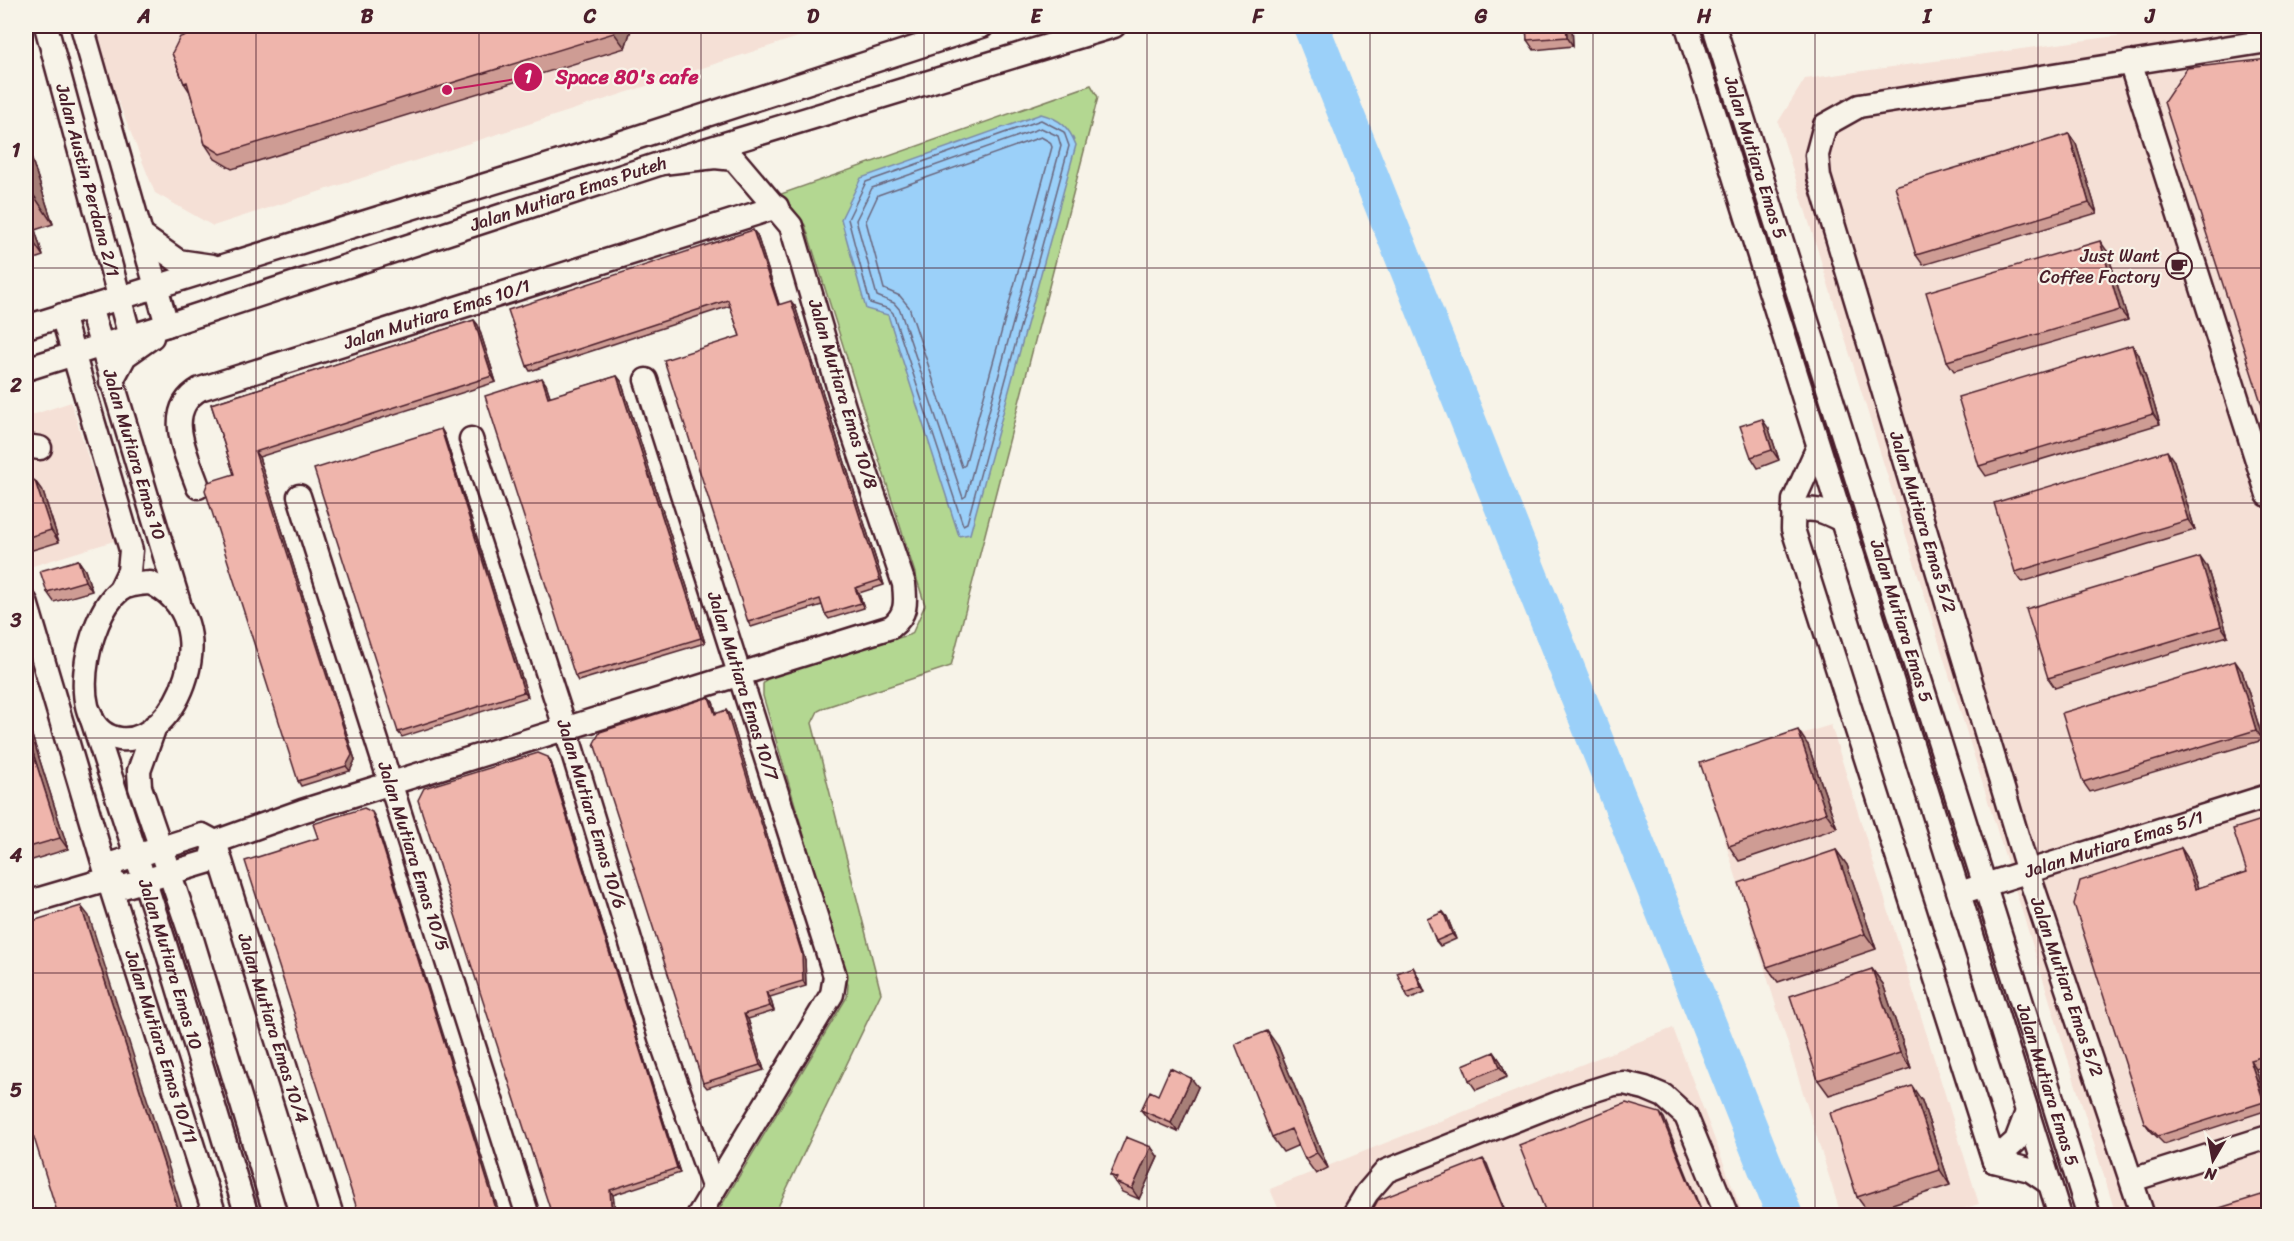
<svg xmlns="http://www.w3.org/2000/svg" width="2294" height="1241" viewBox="0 0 2294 1241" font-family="Sriracha,sans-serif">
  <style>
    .built { fill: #f5e0d6 }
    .green { fill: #b3d791; stroke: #7e7b5e; stroke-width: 1.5 }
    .water { fill: #9bd0f9; stroke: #7b89a7; stroke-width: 1.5 }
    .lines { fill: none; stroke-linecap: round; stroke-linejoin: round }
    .shore { stroke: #6a667d; stroke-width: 1.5 }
    .river { stroke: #9bd0f9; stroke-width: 36 }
    .minor-casing { stroke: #4a1f2b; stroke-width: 27 }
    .minor { stroke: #f7f3e8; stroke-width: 22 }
    .wall { fill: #ce9c94; stroke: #4a1f2b; stroke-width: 1.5 }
    .shaded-wall { fill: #a77f78; stroke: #4a1f2b; stroke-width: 1.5 }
    .building { fill: #efb5ac; stroke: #4a1f2b; stroke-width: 1.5 }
    .grid { fill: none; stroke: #4a1f2b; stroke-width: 1.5; stroke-opacity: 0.55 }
    .labels { text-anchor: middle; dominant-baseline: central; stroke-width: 4.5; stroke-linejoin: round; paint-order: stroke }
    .street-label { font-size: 18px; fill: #4a1f2b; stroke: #f7f3e8 }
    .poi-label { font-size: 18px; fill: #4a1f2b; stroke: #f7f3e8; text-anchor: end }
    .leader { fill: none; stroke: #c2185b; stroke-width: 2 }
    .callout-dot { fill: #c2185b; stroke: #f7f3e8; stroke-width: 2 }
    .mark-label { font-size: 18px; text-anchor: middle; font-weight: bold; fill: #fff }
    .callout-label { font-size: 20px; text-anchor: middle; font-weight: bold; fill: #c2185b; stroke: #f7f3e8; stroke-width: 4.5; stroke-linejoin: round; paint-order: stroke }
    .neatline { fill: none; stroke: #4a1f2b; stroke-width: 2 }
    .grid-label { font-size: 20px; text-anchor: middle; font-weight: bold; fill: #4a1f2b }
  </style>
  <rect width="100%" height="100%" fill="#f7f3e8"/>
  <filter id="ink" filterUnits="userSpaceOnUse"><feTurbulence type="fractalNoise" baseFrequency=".0167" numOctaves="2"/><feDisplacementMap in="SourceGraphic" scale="12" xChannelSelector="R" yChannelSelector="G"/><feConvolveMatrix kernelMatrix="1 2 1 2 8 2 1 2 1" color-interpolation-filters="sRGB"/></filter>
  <g filter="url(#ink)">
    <path class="built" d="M88,26H832L213,226L155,193Z
      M2188,26H2268V1215H2116L1778,122L1805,79Z
      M71,402L114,541L26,568V417Z
      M1831,725L1979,1204L1943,1215H1841L1701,764Z
      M1673,1028L1743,1215H1281L1270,1189Z"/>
    <path class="green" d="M1091,85L1098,97L951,666L826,707L818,711L812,723L881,993L774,1215L715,1216L847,997L848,985L763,696V684L768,677L912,634L925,605L805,225L781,194Z"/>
    <path class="water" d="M1041,114C1060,119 1069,127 1076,145L970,534L959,536L888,315L866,309L841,219L861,178Z"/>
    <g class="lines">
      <path class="shore" d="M1041,120L1064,132L1069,146L967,523L963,525L893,313L889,309L870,303L848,219L866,182Z
        M1041,128L1058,136L1061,146L966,496L963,498L900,310L894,303L877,296L856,220L872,188Z
        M1041,137L1050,142L1052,147L965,465L962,467L909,307L900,296L884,289L866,221L878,195Z"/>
      <path class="river" d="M1311,26L1785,1216"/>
      <defs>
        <g id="minor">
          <path id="s1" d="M46,26L130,337"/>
          <path d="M82,26L167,325"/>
          <path d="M1687,26L2060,1216"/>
          <path id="s2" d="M1714,26L2089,1216"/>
          <path d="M2130,62L2268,495"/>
          <path d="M144,237L178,261L212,266"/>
          <path id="s3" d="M90,307L179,603"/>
          <path d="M62,315L131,550L129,571L120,590"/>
          <path d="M26,327L592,152L982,26"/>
          <path id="s4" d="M26,369L167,325L662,163L1114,26"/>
          <path id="s5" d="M646,380L835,976L832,994L698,1216"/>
          <path d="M111,382L125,356L152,337"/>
          <path id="s6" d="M471,439L566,730L660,1038L714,1189"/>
          <path d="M26,446L40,448"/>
          <path d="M1818,447L1794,500L1793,529L1994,1161"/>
          <path id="s7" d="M198,487C187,455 162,411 200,389L777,207"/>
          <path id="s8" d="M299,496L528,1216"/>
          <path d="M1793,512C1812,506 1824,511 1841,520"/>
          <path d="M150,583C230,618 176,746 120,739C61,731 87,617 119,591C128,584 139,584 150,583Z"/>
          <path id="s9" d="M26,602L108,879L215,1216"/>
          <path id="s10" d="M90,713L164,941L247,1216"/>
          <path d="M155,726L139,771L140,787L191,936L276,1216"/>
          <path id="s11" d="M215,842L332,1216"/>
          <path d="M108,879L114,863L202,835L215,842L302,811L891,627C907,615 906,602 904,584L844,407L791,226L734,159L715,157L662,163"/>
          <path id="s12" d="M1969,890L2268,796"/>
          <path d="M26,903L108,879L123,887L210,861L215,842"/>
          <path d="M1994,1161L2016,1141L2027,1112"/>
          <path d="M1994,1161L2030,1170L2049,1183"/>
          <path d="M2132,1180L2268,1137"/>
          <path d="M1353,1216L1367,1193L1386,1171L1576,1096L1614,1084L1624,1083L1645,1088L1664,1096L1686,1116L1727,1216"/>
          <path d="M2143,1216L2028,872L1819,177L1817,155L1825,125L1859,106L2268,41"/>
        </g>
      </defs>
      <use href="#minor" class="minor-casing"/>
      <use href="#minor" class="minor"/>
    </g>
    <path class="wall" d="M1526,26H1572L1573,46L1534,50L1527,40Z
      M2172,26H2194V27L2176,30Z
      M632,27L625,48L232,169L215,159L205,144L190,92L184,83L172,53Z
      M2069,134L2076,144L2097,213L1923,265L1916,255Z
      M26,142L53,224L35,230L43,256L26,262Z
      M757,235L779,305L795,306L884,585L859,593L864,608L829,619L825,614L822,605L751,627L748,622L740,336L730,306L530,371L527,366Z
      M2107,251L2128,320L1954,371L1947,361Z
      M474,320L478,325L496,382L259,457L355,760L350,771L301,786L298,781L234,474L211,404Z
      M2139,355L2160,424L1986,476L1979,466Z
      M617,376L621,381L705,643L578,681L575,676L546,384L550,397Z
      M441,429L444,434L528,697L402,737L398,732Z
      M1769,429L1779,460L1758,468L1751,457Z
      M2174,461L2195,530L2022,582L2015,572Z
      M26,475L35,481L43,492L59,542L26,552Z
      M78,560L85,570L92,591L54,602L47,592Z
      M2207,567L2228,636L2055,688L2048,678Z
      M2242,671L2263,740L2090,792L2083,782Z
      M713,702L716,713L730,715L805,960L806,986L770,997L774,1011L748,1019L764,1070L707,1088L703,1083Z
      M26,717L68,849L26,862Z
      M1808,745L1837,828L1739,861L1729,846Z
      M551,762L680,1173L613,1195L615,1209L617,1215H552Z
      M2268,818V1065L2256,1069L2268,1108V1110L2164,1144L2150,1130L2144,1122L2181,848L2187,857L2198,888L2247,872Z
      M1836,850L1847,865L1876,949L1778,982L1767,967Z
      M1443,912L1447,917L1456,939L1440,946L1436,941Z
      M1872,969L1883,984L1911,1068L1829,1095L1818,1080Z
      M1416,972L1425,992L1409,999L1406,993Z
      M1278,1046L1328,1168L1316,1174L1305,1159L1299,1145L1283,1152L1272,1137Z
      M1494,1052L1501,1062L1507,1077L1476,1090L1469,1080Z
      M1198,1087L1178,1132L1148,1119L1141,1110Z
      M1922,1101L1950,1185L1868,1212L1857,1197Z
      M1151,1147L1158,1157L1139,1199L1122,1192L1110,1175Z"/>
    <path class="shaded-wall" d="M617,26H632V27L625,48L614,33Z
      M1566,26H1572L1573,46L1567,37Z
      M2069,134L2076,144L2097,213L2089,203Z
      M26,142L53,224L26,184Z
      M26,217L35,230L43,256L26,231Z
      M753,230L757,235L781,310L778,305Z
      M2100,241L2107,251L2128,320L2120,310Z
      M791,301L795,306L884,585L880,580Z
      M474,320L478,325L496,382L492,376Z
      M2132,345L2139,355L2160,424L2153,414Z
      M617,376L621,381L705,643L701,638Z
      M542,378L546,384L552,402L548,397Z
      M1762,419L1769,429L1779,460L1772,450Z
      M441,429L444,434L528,697L524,692Z
      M2167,451L2174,461L2195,530L2188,520Z
      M255,452L259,457L355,760L350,771L346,766Z
      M35,481L43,492L59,542L51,530Z
      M2200,557L2207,567L2228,636L2221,626Z
      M78,560L85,570L92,591L85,581Z
      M855,588L859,593L864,608L861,603Z
      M2235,661L2242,671L2263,740L2256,730Z
      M709,697L713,702L718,719L715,714Z
      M726,710L730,715L805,960L806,986L803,981Z
      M26,717L68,849L60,838L26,731Z
      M1798,730L1808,745L1837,828L1826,813Z
      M548,757L551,762L680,1173L677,1168Z
      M372,812L375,817L500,1215H498Z
      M2181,848L2187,857L2201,897L2195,889Z
      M1836,850L1847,865L1876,949L1865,934Z
      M81,906L89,916L184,1215H180Z
      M1443,912L1447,917L1456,939L1452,934Z
      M1413,967L1416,972L1425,992L1421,987Z
      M1872,969L1883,984L1911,1068L1900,1053Z
      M766,992L770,997L774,1011L770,1006Z
      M744,1014L748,1019L764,1070L760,1065Z
      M1267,1031L1278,1046L1328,1168L1317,1153Z
      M1494,1052L1501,1062L1507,1077L1500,1067Z
      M2250,1060L2256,1069L2268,1109L2264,1102Z
      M1191,1078L1198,1087L1178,1132L1171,1123Z
      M1912,1086L1922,1101L1950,1185L1940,1170Z
      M1660,1113L1664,1118L1703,1215H1702Z
      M1151,1147L1158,1157L1139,1199L1132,1189Z
      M1483,1159L1487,1164L1507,1215H1506Z
      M610,1190L613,1195L615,1209L617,1215H615L611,1204Z"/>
    <path class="building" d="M215,26H617L614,33L221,154L205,144L187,82L184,83L172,53L180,37Z
      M1526,26H1566L1567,37L1527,40Z
      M2268,59V424L2164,102L2187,68Z
      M2069,134L2089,203L1916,255L1895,186Z
      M753,230L778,305L791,301L880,580L855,588L861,603L825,614L820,599L748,622L664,360L740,336L728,300L527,366L508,310Z
      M2100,241L2120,310L1947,361L1926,292Z
      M474,320L492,376L255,452L352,755L346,766L298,781L205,490L208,482L234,474L211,404Z
      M2132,345L2153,414L1979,466L1958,397Z
      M617,376L701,638L575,676L485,396L542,378L548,397Z
      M1762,419L1772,450L1751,457L1740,426Z
      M441,429L524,692L398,732L314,469Z
      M2167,451L2188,520L2015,572L1994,503Z
      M26,475L35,481L51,530L26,538Z
      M2200,557L2221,626L2048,678L2026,609Z
      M78,560L85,581L47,592L40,571Z
      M2235,661L2256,730L2083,782L2062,713Z
      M709,697L715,714L726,710L802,954L803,981L766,992L770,1006L744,1014L760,1065L703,1083L594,743L600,732Z
      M1798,730L1826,813L1729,846L1700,763Z
      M26,731L60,838L26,848Z
      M538,753L548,757L677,1168L610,1190L611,1204L615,1215H552L418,800L424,788Z
      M364,808L372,812L498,1215H359L245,861L318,838L313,824Z
      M2268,818V1055L2250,1060L2264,1102L2158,1136L2144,1122L2074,904L2080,881L2181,848L2195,889L2247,872L2233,829Z
      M1836,850L1865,934L1767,967L1739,883Z
      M81,906L180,1215H58L26,1112V923Z
      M1443,912L1452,934L1436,941L1427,919Z
      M1413,967L1421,987L1406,993L1397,973Z
      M1872,969L1900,1053L1818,1080L1790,996Z
      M1267,1031L1317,1153L1305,1159L1291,1129L1272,1137L1235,1044Z
      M1494,1052L1500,1067L1469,1080L1463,1065Z
      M1170,1068L1191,1078L1171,1123L1141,1110L1150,1091L1158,1095Z
      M1912,1086L1940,1170L1857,1197L1830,1113Z
      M1626,1103L1660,1113L1702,1215H1547L1519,1145Z
      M1126,1137L1151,1147L1132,1189L1115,1182L1117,1178L1110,1175Z
      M1483,1159L1506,1215H1370L1378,1200Z
      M2268,1193V1215H2197Z"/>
  </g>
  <path class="grid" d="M256,26V1216M479,26V1216M701,26V1216M924,26V1216M1147,26V1216M1370,26V1216M1593,26V1216M1815,26V1216M2038,26V1216M26,268H2268M26,503H2268M26,738H2268M26,973H2268"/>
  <defs>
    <symbol id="cafe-ring" viewBox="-11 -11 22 22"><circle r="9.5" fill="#f7f3e8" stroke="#4a1f2b" stroke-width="1.5"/><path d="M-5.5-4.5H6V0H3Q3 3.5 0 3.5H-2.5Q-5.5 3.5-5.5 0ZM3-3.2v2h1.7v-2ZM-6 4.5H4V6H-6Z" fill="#4a1f2b"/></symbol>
  </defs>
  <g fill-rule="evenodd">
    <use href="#cafe-ring" x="2164" y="251" width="30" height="30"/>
  </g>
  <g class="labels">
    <g class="street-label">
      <text stroke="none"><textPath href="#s2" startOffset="138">Jalan Mutiara Emas 5</textPath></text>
      <text stroke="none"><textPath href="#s1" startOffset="160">Jalan Austin Perdana 2/1</textPath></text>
      <text stroke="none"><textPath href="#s4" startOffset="570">Jalan Mutiara Emas Puteh</textPath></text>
      <text stroke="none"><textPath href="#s7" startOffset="357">Jalan Mutiara Emas 10/1</textPath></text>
      <text transform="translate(843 394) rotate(73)">Jalan Mutiara Emas 10/8</text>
      <text stroke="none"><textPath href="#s3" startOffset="154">Jalan Mutiara Emas 10</textPath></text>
      <text transform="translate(1923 522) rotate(73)">Jalan Mutiara Emas 5/2</text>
      <text stroke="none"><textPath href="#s2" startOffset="624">Jalan Mutiara Emas 5</textPath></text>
      <text stroke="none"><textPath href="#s5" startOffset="321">Jalan Mutiara Emas 10/7</textPath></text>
      <text stroke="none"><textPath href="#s6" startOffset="394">Jalan Mutiara Emas 10/6</textPath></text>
      <text stroke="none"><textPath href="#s12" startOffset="152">Jalan Mutiara Emas 5/1</textPath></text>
      <text stroke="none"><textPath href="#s8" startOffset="378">Jalan Mutiara Emas 10/5</textPath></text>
      <text stroke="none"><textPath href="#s10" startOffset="264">Jalan Mutiara Emas 10</textPath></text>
      <text transform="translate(2067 987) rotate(71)">Jalan Mutiara Emas 5/2</text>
      <text stroke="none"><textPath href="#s11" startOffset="195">Jalan Mutiara Emas 10/4</textPath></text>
      <text stroke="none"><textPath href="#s9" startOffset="465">Jalan Mutiara Emas 10/11</textPath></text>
      <text stroke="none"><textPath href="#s2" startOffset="1110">Jalan Mutiara Emas 5</textPath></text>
    </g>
    <g class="poi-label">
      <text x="2160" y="256">Just Want<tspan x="2160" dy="21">Coffee Factory</tspan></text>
    </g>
  </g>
  <path class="leader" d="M447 90L528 77"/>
  <g class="callout-dot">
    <circle cx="447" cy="90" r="6"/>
    <circle cx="528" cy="77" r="15"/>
  </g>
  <g class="mark-label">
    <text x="528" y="83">1</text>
  </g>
  <g class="callout-label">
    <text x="627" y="84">Space 80's cafe</text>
  </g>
  <rect width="2294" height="1241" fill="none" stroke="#f7f3e8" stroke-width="66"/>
  <g transform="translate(2213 1160) rotate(190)" stroke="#f7f3e8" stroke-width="4.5" paint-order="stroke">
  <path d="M0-4.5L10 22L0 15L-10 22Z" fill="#4a1f2b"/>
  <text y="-9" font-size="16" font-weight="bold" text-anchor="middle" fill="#4a1f2b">N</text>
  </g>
  <rect x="33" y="33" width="2228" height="1175" class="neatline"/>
  <g class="grid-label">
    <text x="144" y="23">A</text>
    <text x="367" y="23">B</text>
    <text x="590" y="23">C</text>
    <text x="813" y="23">D</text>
    <text x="1036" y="23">E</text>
    <text x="1258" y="23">F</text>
    <text x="1481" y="23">G</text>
    <text x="1704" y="23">H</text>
    <text x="1927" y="23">I</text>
    <text x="2150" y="23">J</text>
    <text x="16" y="157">1</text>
    <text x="16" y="392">2</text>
    <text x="16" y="627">3</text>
    <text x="16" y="862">4</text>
    <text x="16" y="1097">5</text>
  </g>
</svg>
